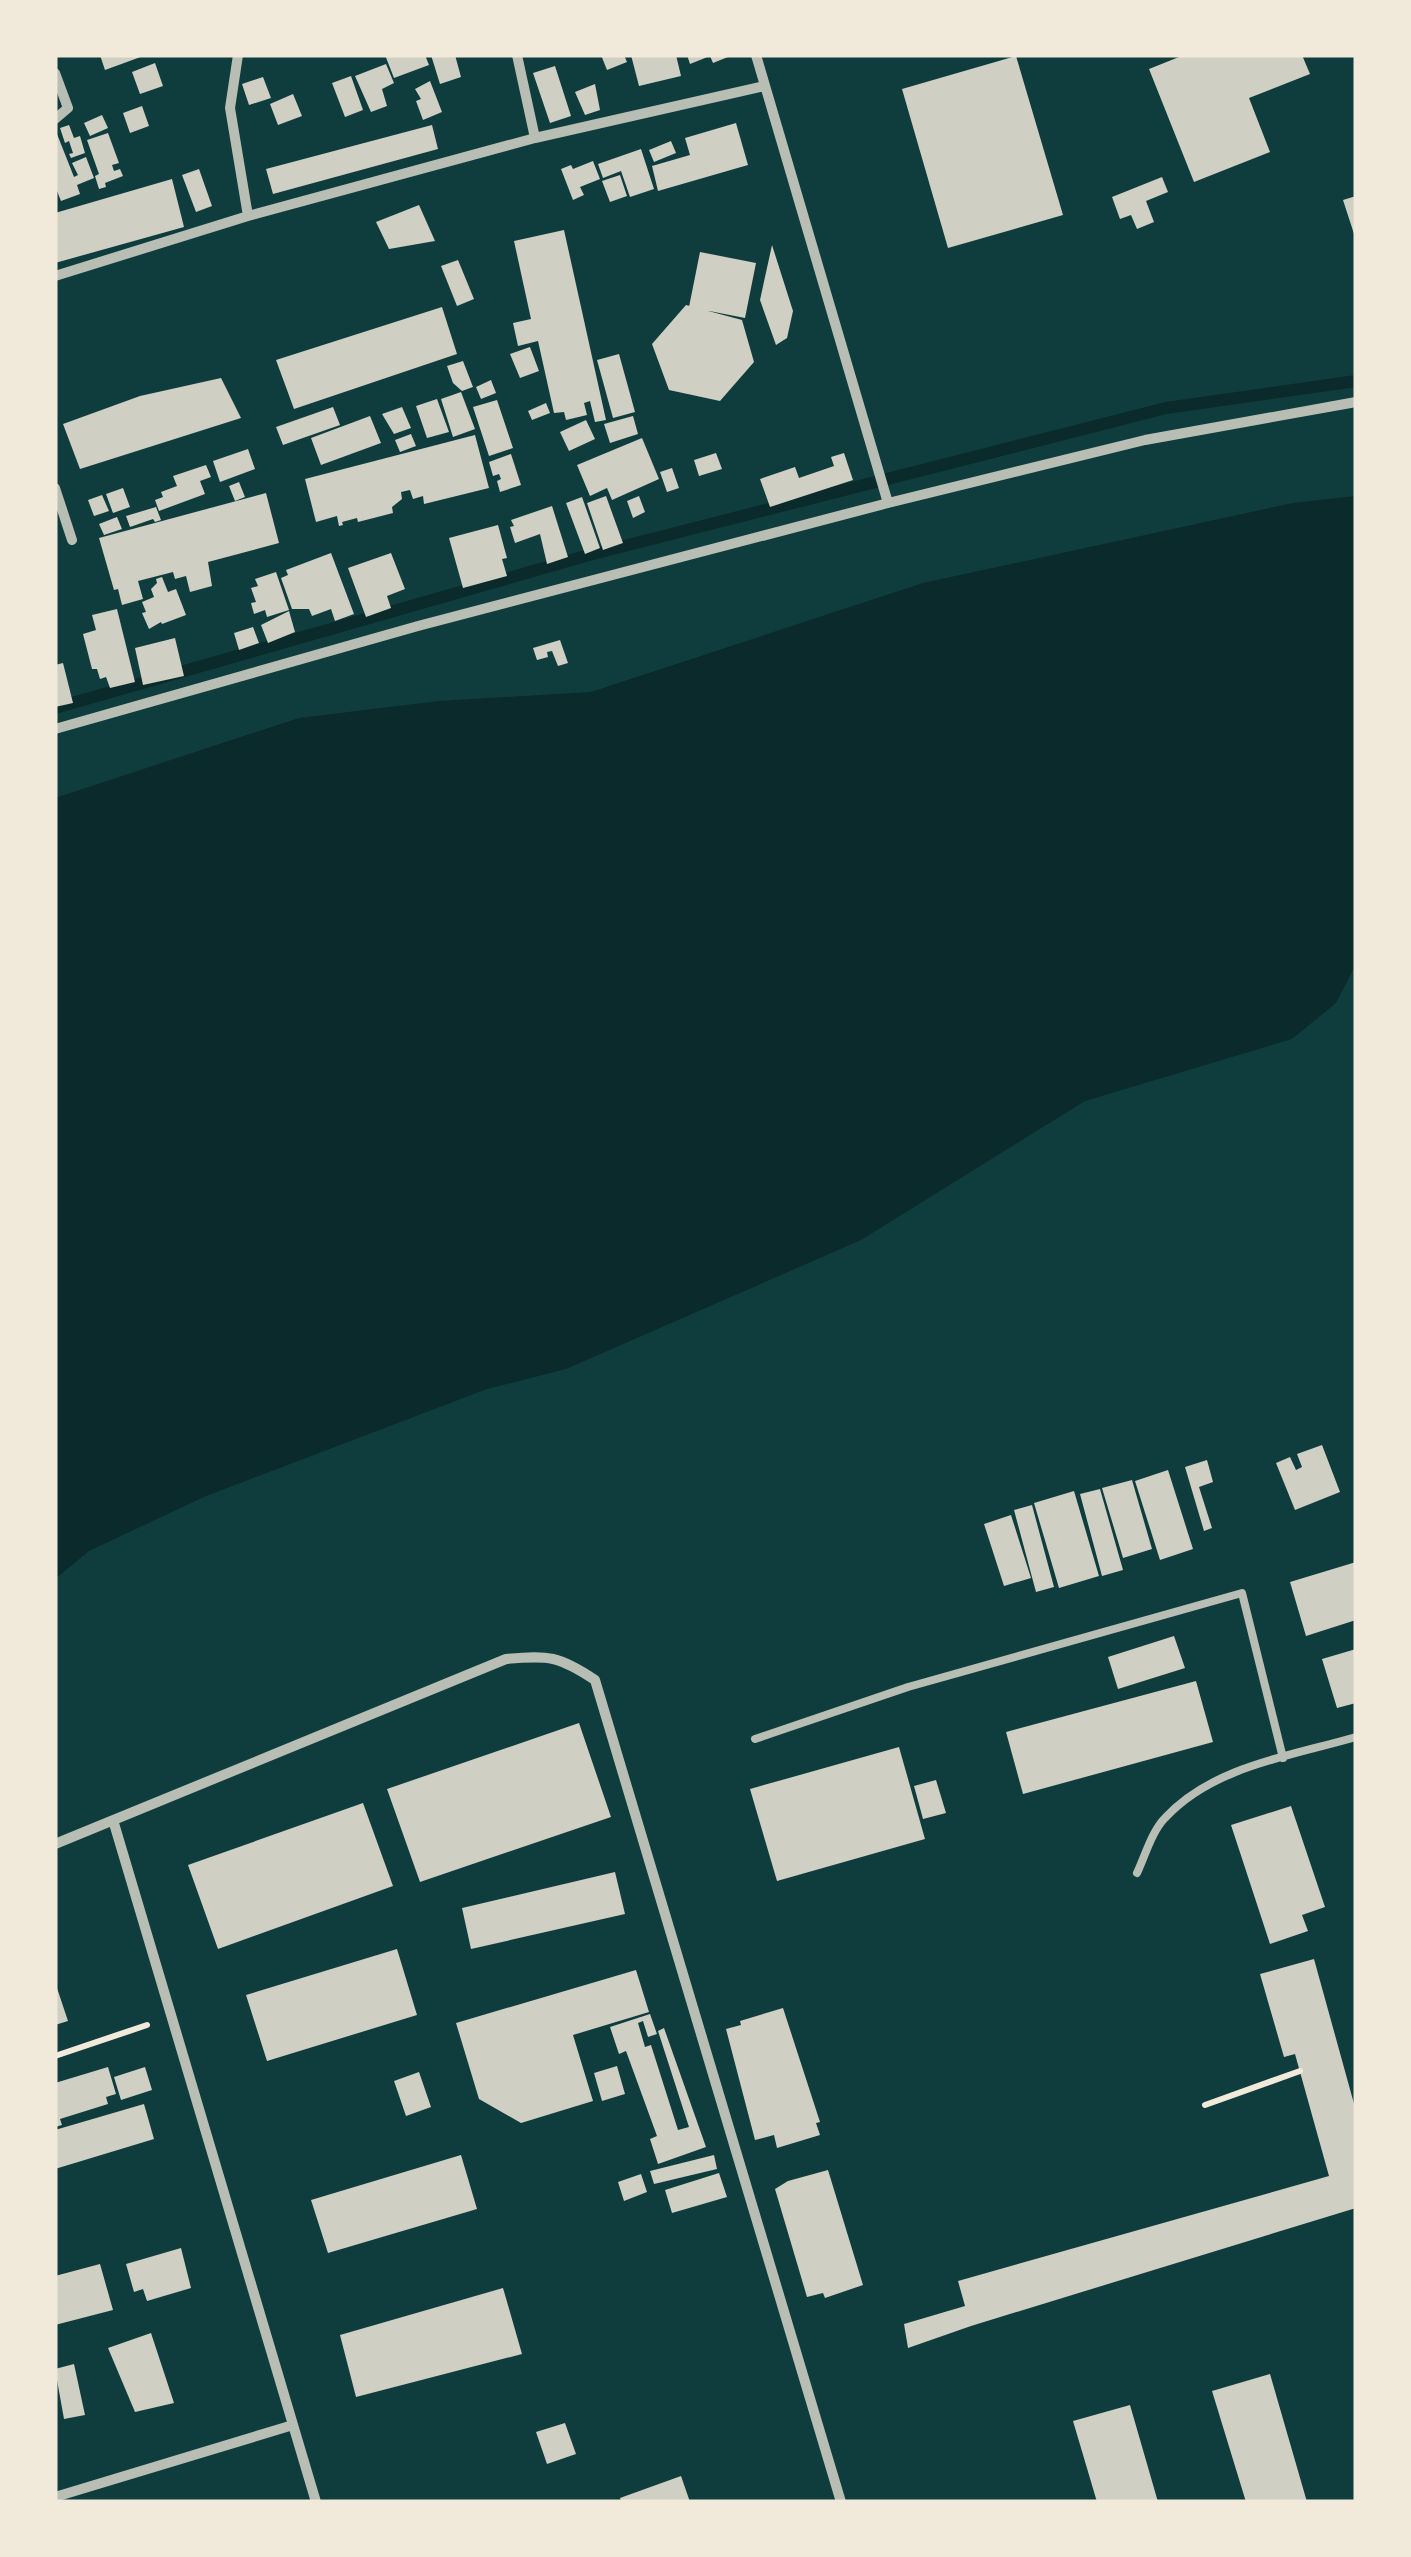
<svg xmlns="http://www.w3.org/2000/svg" width="1411" height="2557" viewBox="0 0 1411 2557" font-family="Montserrat,sans-serif">
  <style>
    .water { fill: #0a2a2b }
    .lines { fill: none; stroke-linecap: round; stroke-linejoin: round }
    .stream { stroke: #0a2a2b; stroke-width: 12 }
    .building { fill: #cfcfc3 }
    .path { stroke: #f1e9da; stroke-width: 6 }
    .service { stroke: #b8beb3; stroke-width: 8 }
    .minor { stroke: #b8beb3; stroke-width: 10 }
  </style>
  <rect width="100%" height="100%" fill="#0f3d3e"/>
  <path class="water" d="M1356,496V964L1336,1003L1292,1039L1085,1101L861,1240L566,1369L487,1389L206,1496L89,1551L55,1579V798L299,718L439,701L591,692L923,583L1293,503Z"/>
  <g class="lines">
    <path class="stream" d="M55,708L589,555L1166,408L1356,381"/>
  </g>
  <path class="building" d="M100,55H146L105,70Z
    M385,55H425L429,65L394,78Z
    M431,55H455L461,77L440,84Z
    M601,55H624L627,62L607,70Z
    M631,55H676L681,76L639,86Z
    M687,55H733L713,63L710,56L690,64Z
    M1184,55H1302L1310,74L1249,98L1270,152L1194,182L1149,69Z
    M1016,56L1063,215L948,248L902,89Z
    M155,63L163,86L140,94L132,72Z
    M386,64L394,83L382,89L387,106L371,112L355,76Z
    M555,66L571,116L550,123L533,73Z
    M351,76L363,110L345,117L332,83Z
    M263,77L271,98L249,105L242,84Z
    M430,81L442,112L423,120L416,101L421,99L415,89Z
    M595,84L600,110L585,115L575,92Z
    M293,94L302,116L278,125L270,104Z
    M142,106L149,126L130,133L123,113Z
    M102,115L108,128L90,136L84,123Z
    M736,123L748,165L658,191L652,166L690,155L685,138Z
    M69,125L74,138L80,136L85,153L71,158L69,154L73,153L69,141L65,143L60,128Z
    M432,125L438,149L273,194L266,169Z
    M55,129L74,177L78,175L72,163L86,157L94,178L77,185L80,194L61,201L55,186Z
    M108,133L119,163L112,165L114,171L120,169L123,176L105,183L106,187L99,189L95,176L99,174L87,140Z
    M671,141L676,153L654,162L649,150Z
    M641,149L654,189L630,197L621,171L603,178L598,164Z
    M593,161L600,179L580,187L584,195L573,200L561,169L571,165L573,169Z
    M199,169L212,206L196,212L182,175Z
    M620,175L627,196L610,202L602,181Z
    M1162,177L1168,192L1146,201L1154,222L1137,229L1131,215L1120,219L1112,197Z
    M172,179L184,227L55,263V213Z
    M1356,196V237H1355L1343,200Z
    M419,205L435,241L389,249L376,222Z
    M564,230L606,420L595,422L590,401L584,403L587,415L566,420L564,412L554,413L538,341L518,346L513,323L531,319L514,241Z
    M772,245L793,311L787,338L776,345L760,300Z
    M700,252L756,263L745,318L689,307Z
    M458,260L474,299L457,306L441,266Z
    M686,305L742,320L754,362L720,401L669,390L652,344Z
    M442,307L457,354L294,409L276,360Z
    M530,347L539,371L520,378L510,354Z
    M619,354L635,412L613,418L597,360Z
    M463,361L473,387L462,391L453,383L447,366Z
    M221,378L241,418L80,469L63,424L140,396Z
    M491,380L496,393L481,399L476,387Z
    M461,392L475,429L453,437L441,399Z
    M437,399L449,432L427,438L416,406Z
    M497,400L513,448L489,456L473,407Z
    M546,403L550,413L532,420L528,411Z
    M333,407L340,425L283,445L276,427Z
    M402,407L411,428L394,434L382,414Z
    M370,416L381,443L321,465L311,438Z
    M633,416L638,434L610,443L604,424Z
    M586,420L595,439L569,451L560,432Z
    M411,434L416,446L400,452L395,440Z
    M475,435L489,488L424,504L423,496L413,499L410,490L401,492L402,499L392,507L393,513L358,522L357,518L342,522L343,525L339,526L337,516L316,522L305,479Z
    M642,438L659,479L612,500L607,488L590,496L577,465Z
    M248,449L255,469L220,482L213,461Z
    M716,453L722,469L699,476L694,460Z
    M844,453L853,480L770,507L760,479L795,467L799,478L834,466L831,457Z
    M511,454L521,485L500,492L497,481L501,479L499,474L493,476L489,462Z
    M206,465L211,477L200,481L205,494L159,511L155,500L163,497L161,492L177,486L173,476Z
    M672,468L679,488L667,492L660,472Z
    M239,482L245,497L235,501L229,486Z
    M123,488L130,507L113,513L106,494Z
    M266,493L279,543L208,562L212,586L190,592L186,576L175,579L173,572L138,581L143,599L122,605L118,589L114,590L99,538Z
    M102,495L109,511L94,516L88,500Z
    M606,496L623,543L603,550L587,503Z
    M639,496L645,512L633,518L627,501Z
    M582,497L600,548L585,554L566,503Z
    M552,506L568,557L547,564L540,534L515,543L510,527L514,526L511,520Z
    M156,507L161,520L155,522L153,519L130,527L126,516Z
    M117,517L122,529L104,535L99,524Z
    M498,525L507,558L502,559L507,576L463,588L449,538Z
    M331,553L354,614L335,621L331,609L312,616L309,609H292L281,578L288,575L286,570Z
    M391,553L405,589L387,596L391,608L366,617L348,568Z
    M276,572L289,610L267,617L265,610L254,614L251,603L256,602L251,588L258,586L255,579Z
    M162,577L168,592L176,589L186,615L162,624L161,622L149,629L142,613L146,612L142,602L154,597L151,589L157,583L156,579Z
    M117,609L135,682L110,688L106,677L100,679L97,669H92L83,634L96,630L92,615Z
    M289,611L295,632L268,643L261,625Z
    M253,627L259,643L239,650L234,633Z
    M175,638L184,676L143,685L135,648Z
    M560,640L568,663L558,666L552,651L547,652L548,657L537,660L533,648Z
    M63,663L73,703L55,707V665Z
    M1322,1445L1340,1492L1295,1510L1276,1463L1290,1457L1296,1470L1302,1467L1297,1454Z
    M1207,1460L1213,1482L1199,1487L1212,1528L1204,1531L1185,1467Z
    M1168,1470L1193,1549L1160,1560L1135,1481Z
    M1132,1480L1152,1549L1123,1558L1102,1488Z
    M1100,1489L1123,1570L1102,1576L1080,1494Z
    M1074,1491L1099,1576L1059,1588L1034,1503Z
    M1032,1505L1054,1587L1036,1592L1014,1510Z
    M1011,1515L1031,1578L1004,1586L984,1524Z
    M1356,1562V1620L1306,1636L1290,1582Z
    M1174,1636L1185,1668L1118,1689L1108,1657Z
    M1356,1649V1703L1337,1708L1322,1659Z
    M1196,1681L1213,1742L1023,1794L1006,1732Z
    M579,1723L611,1817L420,1882L387,1789Z
    M899,1747L925,1839L777,1881L750,1789Z
    M936,1780L946,1813L923,1819L914,1786Z
    M363,1803L393,1886L218,1949L188,1865Z
    M1291,1806L1325,1907L1302,1915L1308,1931L1270,1944L1231,1825Z
    M615,1872L625,1914L471,1949L462,1908Z
    M397,1949L417,2015L267,2061L246,1995Z
    M1314,1959L1356,2111V2208L971,2326L908,2348L904,2324L965,2306L958,2281L1329,2176L1295,2054L1284,2057L1260,1974Z
    M636,1970L649,2012L573,2035L593,2101L521,2123L479,2099L456,2023Z
    M55,1982L68,2021L55,2025Z
    M783,2008L820,2122L816,2123L820,2135L777,2148L774,2135L755,2140L726,2029L741,2025L740,2021Z
    M650,2014L657,2034L648,2037L643,2021L638,2023L645,2047L651,2045L678,2130L689,2127L658,2031L664,2028L706,2147L658,2164L650,2139L657,2136L626,2051L619,2054L610,2027Z
    M617,2066L625,2094L602,2101L594,2073Z
    M108,2067L116,2094L106,2097L108,2104L60,2119L62,2125L55,2127V2083Z
    M145,2067L152,2090L121,2100L114,2077Z
    M419,2072L431,2107L406,2116L394,2081Z
    M144,2104L154,2139L55,2169V2130Z
    M461,2155L477,2209L328,2253L311,2200Z
    M714,2155L717,2169L654,2184L650,2171Z
    M828,2170L863,2285L825,2298L823,2293L807,2297L775,2189L788,2181Z
    M719,2173L727,2197L672,2213L665,2190Z
    M641,2174L647,2192L624,2201L618,2182Z
    M181,2248L191,2288L147,2301L143,2289L134,2292L126,2264Z
    M100,2264L113,2310L55,2325V2276Z
    M503,2288L522,2354L356,2397L340,2335Z
    M151,2333L174,2403L135,2412L108,2348Z
    M74,2364L85,2415L64,2419L55,2369Z
    M1270,2374L1307,2502H1246L1212,2391Z
    M1130,2405L1158,2502H1097L1073,2421Z
    M565,2423L576,2454L547,2464L536,2432Z
    M681,2476L690,2502H621L620,2498Z"/>
  <g class="lines">
    <path class="path" d="M55,2056L147,2025
      M1205,2105L1300,2071"/>
    <path class="service" d="M755,1739L908,1687L1242,1593L1283,1758
      M1137,1873C1145,1856 1152,1831 1165,1818C1213,1766 1291,1756 1356,1737"/>
    <path class="minor" d="M238,55L230,108L248,216
      M517,55L535,138
      M756,55L888,503
      M55,73L68,108L55,119
      M55,276L248,216L535,138L765,86
      M55,488L72,540
      M55,729L418,626L888,503L1145,440L1356,402
      M113,1820L316,2502
      M55,1844L506,1659C549,1655 559,1656 595,1680L841,2502
      M55,2497L293,2425"/>
  </g>
  <rect width="1411" height="2557" fill="none" stroke="#f1e9da" stroke-width="115"/>
</svg>
